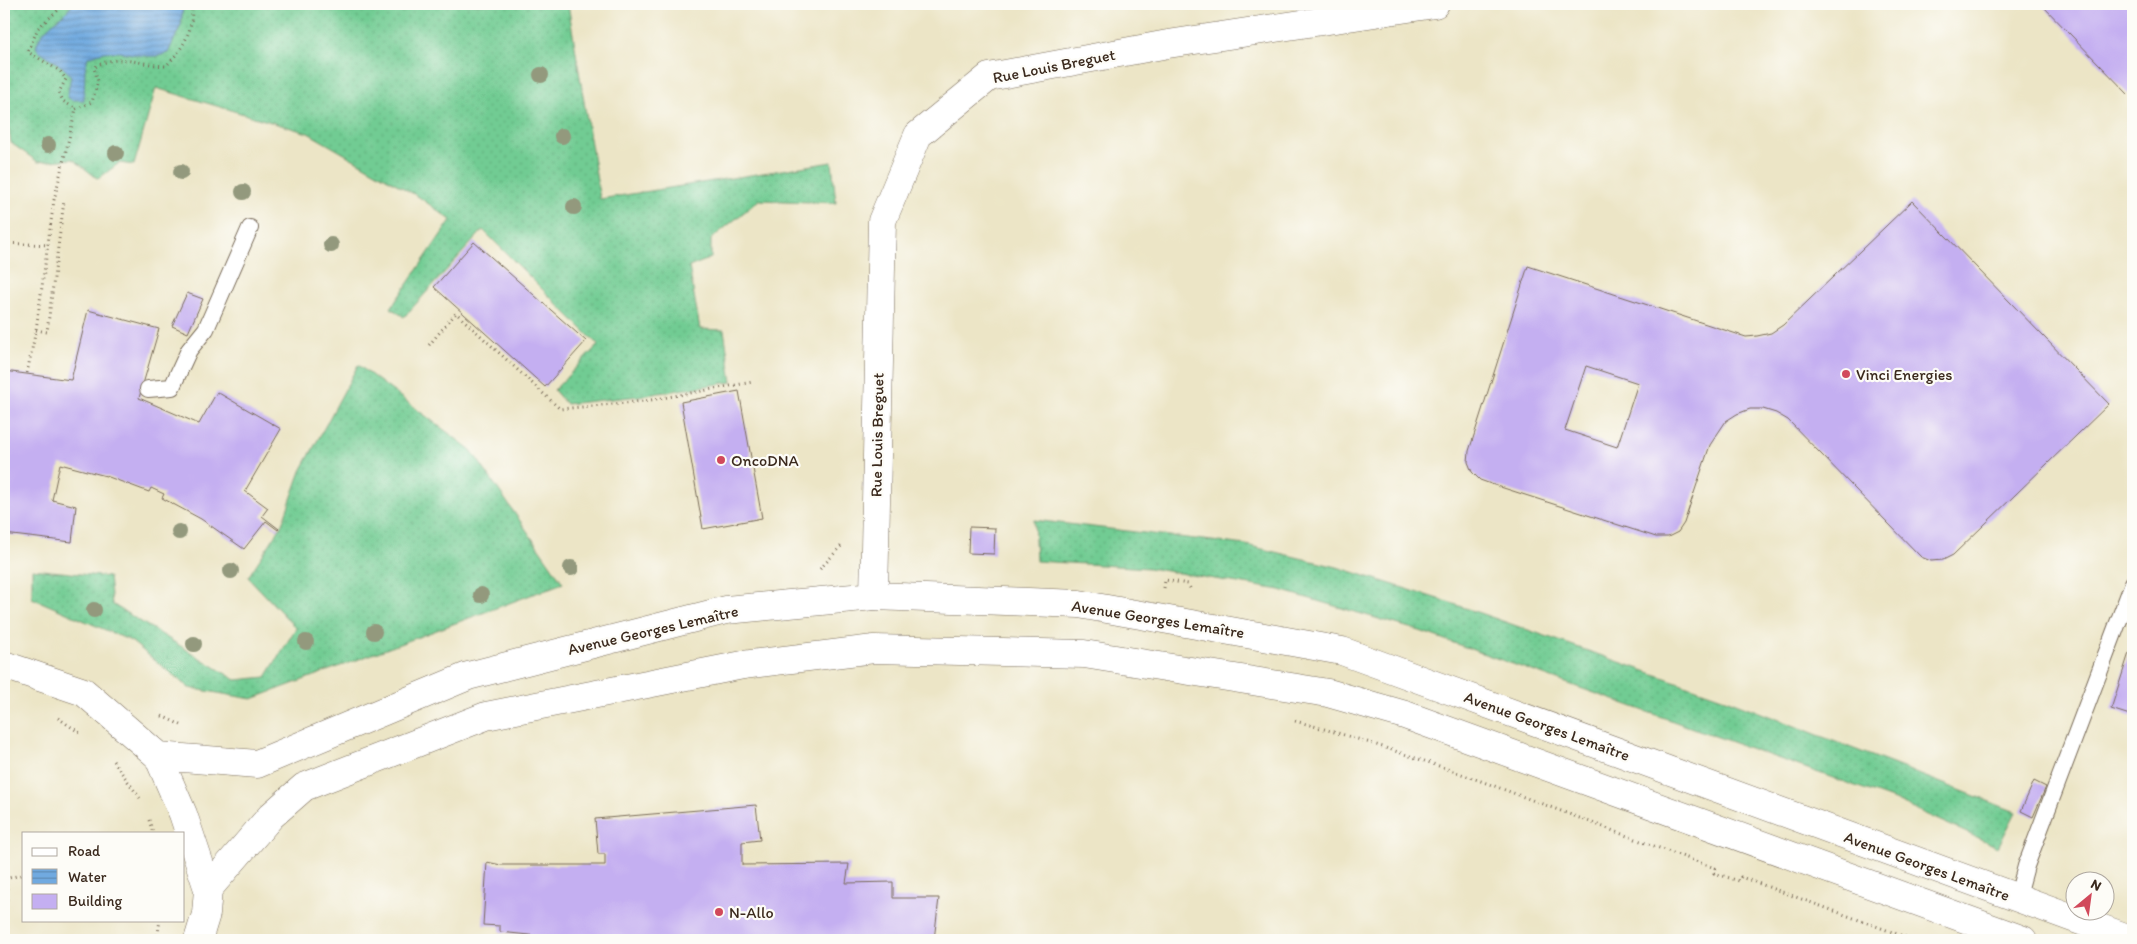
<svg xmlns="http://www.w3.org/2000/svg" width="2137" height="944" viewBox="0 0 2137 944" font-family="Itim,sans-serif">
  <style>
    .grass { fill: url(#grass-dots); stroke: #567b58 }
    .water { fill: url(#water-rules); stroke: #566a7f }
    .building { fill: #c4aff1; fill-rule: evenodd }
    .lines { fill: none; stroke-linecap: round; stroke-linejoin: round }
    .service-casing { stroke: #796b59; stroke-width: 18 }
    .minor-casing { stroke: #796b59; stroke-width: 29 }
    .tertiary-casing { stroke: #796b59; stroke-width: 29 }
    .path { stroke: #796b59; stroke-width: 3; stroke-dasharray: 1 4; stroke-linecap: butt }
    .service { stroke: #fff; stroke-width: 16 }
    .minor { stroke: #fff; stroke-width: 28 }
    .tertiary { stroke: #fff; stroke-width: 28 }
    .tree { fill: #93997d }
    .poi-dot { fill: #d1495b; stroke: #fdfcf7; stroke-width: 2 }
    .labels { text-anchor: middle; dominant-baseline: central; stroke-width: 4.5; stroke-linejoin: round; paint-order: stroke }
    .street-label { font-size: 16px; fill: #3b2a1e; stroke: #fdfcf7 }
    .poi-label { font-size: 16px; fill: #3b2a1e; stroke: #fdfcf7; text-anchor: start }
  </style>
  <defs>
    <pattern id="grass-dots" width="8" height="8" patternUnits="userSpaceOnUse" patternTransform="scale(1.25)"><rect width="8" height="8" fill="#71cc93"/><path d="M2 2h.1M6 6h.1" fill="none" stroke="#63af7e" stroke-width="1.8" stroke-linecap="round"/></pattern>
    <pattern id="water-rules" width="6" height="5" patternUnits="userSpaceOnUse" patternTransform="scale(1.25)"><rect width="6" height="5" fill="#71aae0"/><path d="M0 2.5h6" fill="none" stroke="#5e8bb5"/></pattern>
  </defs>
  <rect width="100%" height="100%" fill="#fdfcf7"/>
  <filter id="ink" filterUnits="userSpaceOnUse"><feTurbulence type="fractalNoise" baseFrequency=".02" numOctaves="2"/><feDisplacementMap in="SourceGraphic" scale="10" xChannelSelector="R" yChannelSelector="G"/><feConvolveMatrix kernelMatrix="1 2 1 2 8 2 1 2 1" color-interpolation-filters="sRGB"/></filter>
  <filter id="wash" filterUnits="userSpaceOnUse"><feTurbulence type="fractalNoise" baseFrequency=".0096" numOctaves="4" result="noise"/><feDisplacementMap in="SourceGraphic" scale="20" xChannelSelector="R" yChannelSelector="G"/><feGaussianBlur stdDeviation="1.12" result="paint"/><feColorMatrix in="noise" values="0 0 0 0 0 0 0 0 0 0 0 0 0 0 0 0 0 1.4 0 .05"/><feComposite in="paint" operator="in"/></filter>
  <g filter="url(#wash)">
    <rect width="100%" height="100%" fill="#ece5c6"/>
    <path class="grass" d="M4,4H568L600,199L832,162L836,203L759,200L711,239V258L689,267L700,329L724,330L732,382L639,396L566,404L554,390L598,345L483,230L404,317L391,308L451,220L419,197L308,133L156,88L134,165L119,163L98,179L73,159L38,162L11,143L4,100Z
      M358,365L471,450L563,583L252,699L189,688L131,641L32,598V569L109,577L112,604L236,680L266,677L296,628L248,577L281,527L301,471Z
      M1034,520L1246,545L1337,567L1451,603L1728,700L2016,812L1998,847L1892,799L1420,631L1280,590L1149,568L1036,561Z"/>
    <path class="water" d="M73,4H180L183,7L181,25L168,53C147,62 125,49 104,52C99,53 93,56 88,57L85,69L84,100H72L67,97L71,76C65,67 46,56 36,48C40,26 61,21 73,4Z"/>
    <g id="blocks">
      <path class="building" d="M2041,4H2133V89L2128,94Z
        M1912,201L2109,404L1953,555L1943,560L1931,561L1921,557L1788,420L1776,413L1763,409H1750L1737,414L1726,421L1710,445L1684,523L1678,532L1668,537H1656L1491,484L1480,480L1472,472L1468,462L1469,451L1528,266L1746,337L1757,336L1771,333L1783,325ZM1586,366L1638,383L1617,447L1565,430Z
        M474,242L586,341L545,387L434,287Z
        M4,259H6L5,314H4Z
        M187,293L203,299L188,333L172,326Z
        M88,310L159,329L139,398L199,424L217,392L281,429L245,491L268,508L262,516L279,529L278,530L266,521L244,549L201,519L162,498L164,494L151,488L149,492L106,476L60,464L52,500L76,506L72,542L4,534V371L71,380Z
        M739,391L762,518L703,529L681,402Z
        M969,527L995,528L994,554L968,553Z
        M2129,653L2133,654V716L2111,709Z
        M2034,781L2046,787L2033,817L2021,811Z
        M756,805L760,840L742,842V865L849,864L846,883L893,882V898H939L934,940H576L500,932V926L483,925L487,862L501,865H605V854H598L595,819Z"/>
    </g>
  </g>
  <g filter="url(#ink)">
    <use href="#blocks" fill-opacity="0" stroke="#796b59" stroke-width="1"/>
    <g class="lines">
      <defs>
        <path id="service" d="M148,389L172,387L189,350L206,329L250,228
          M2017,899L2026,866L2133,583"/>
        <path id="minor" d="M874,596L882,221L918,135L989,77L1168,44L1435,4"/>
        <path id="tertiary" d="M4,665L84,692L158,756L183,814L208,889L206,914L198,940
          M158,756L257,764L468,676L726,610L874,596L1079,604L1342,651L2133,940
          M208,889L271,816L304,787L486,716L743,665L874,649L1084,654L1328,693L1405,715L2023,940"/>
      </defs>
      <use href="#service" class="service-casing"/>
      <use href="#minor" class="minor-casing"/>
      <use href="#tertiary" class="tertiary-casing"/>
      <path class="path" d="M65,4L38,28L28,52L60,71L66,79L59,92L63,101L76,109
        M76,109L92,102L98,81L94,68C114,52 143,65 166,66C183,49 195,29 191,4
        M4,243L49,245
        M36,330L47,332L64,201
        M429,345L456,313L560,409L645,401L753,382
        M27,373L36,330L54,200L76,109
        M820,569L843,544
        M1164,588L1165,580L1188,584L1191,590
        M162,716L181,725
        M58,718L80,733
        M1295,721C1438,759 1575,819 1715,868L1714,873L1739,881L1741,877L1914,940
        M113,761L140,798
        M149,820L153,833
        M4,874C8,887 9,897 4,910
        M5,879L24,874
        M157,940L160,920"/>
      <use href="#service" class="service"/>
      <use href="#minor" class="minor"/>
      <use href="#tertiary" class="tertiary"/>
    </g>
    <g class="tree">
      <circle cx="541" cy="75" r="8"/>
      <circle cx="562" cy="136" r="8"/>
      <circle cx="48" cy="145" r="8"/>
      <circle cx="116" cy="153" r="8"/>
      <circle cx="181" cy="172" r="8"/>
      <circle cx="243" cy="192" r="8"/>
      <circle cx="574" cy="207" r="8"/>
      <circle cx="331" cy="245" r="8"/>
      <circle cx="179" cy="532" r="8"/>
      <circle cx="571" cy="568" r="8"/>
      <circle cx="231" cy="571" r="8"/>
      <circle cx="481" cy="595" r="8"/>
      <circle cx="94" cy="610" r="8"/>
      <circle cx="374" cy="632" r="8"/>
      <circle cx="306" cy="642" r="8"/>
      <circle cx="194" cy="644" r="8"/>
    </g>
  </g>
  <g class="poi-dot">
    <circle cx="1846" cy="374" r="5"/>
    <circle cx="721" cy="460" r="5"/>
    <circle cx="719" cy="912" r="5"/>
  </g>
  <g class="labels">
    <g class="street-label">
      <text transform="translate(1054 66) rotate(-11)">Rue Louis Breguet</text>
      <text transform="translate(877 435) rotate(-89)">Rue Louis Breguet</text>
      <text transform="translate(1158 619) rotate(9)">Avenue Georges Lemaître</text>
      <text transform="translate(653 630) rotate(-13)">Avenue Georges Lemaître</text>
      <text transform="translate(1547 726) rotate(20)">Avenue Georges Lemaître</text>
      <text transform="translate(1927 866) rotate(20)">Avenue Georges Lemaître</text>
    </g>
    <g class="poi-label">
      <text x="1856" y="374">Vinci Energies</text>
      <text x="731" y="460">OncoDNA</text>
      <text x="729" y="912">N-Allo</text>
    </g>
  </g>
  <rect width="2137" height="944" fill="none" stroke="#fdfcf7" stroke-width="20"/>
  <rect x="22" y="832" width="162" height="90" fill="#fdfcf7" stroke="#afa8a0"/>
  <rect x="32" y="848" width="25" height="8" fill="#ffffff" stroke="#afa8a0"/>
  <text x="68" y="856" font-size="15" fill="#3b2a1e">Road</text>
  <rect x="32" y="869" width="25" height="15" fill="url(#water-rules)" stroke="#afa8a0"/>
  <text x="68" y="882" font-size="15" fill="#3b2a1e">Water</text>
  <rect x="32" y="894" width="25" height="15" fill="#c4aff1" stroke="#afa8a0"/>
  <text x="68" y="906" font-size="15" fill="#3b2a1e">Building</text>
  <g transform="translate(2090 896) rotate(29)"><circle r="24" fill="#fdfcf7" stroke="#afa8a0"/>
  <path d="M0-4L9 19L0 12L-9 19Z" fill="#d1495b"/>
  <text y="-8" font-size="14" font-weight="bold" text-anchor="middle" fill="#3b2a1e">N</text>
  </g>
</svg>
